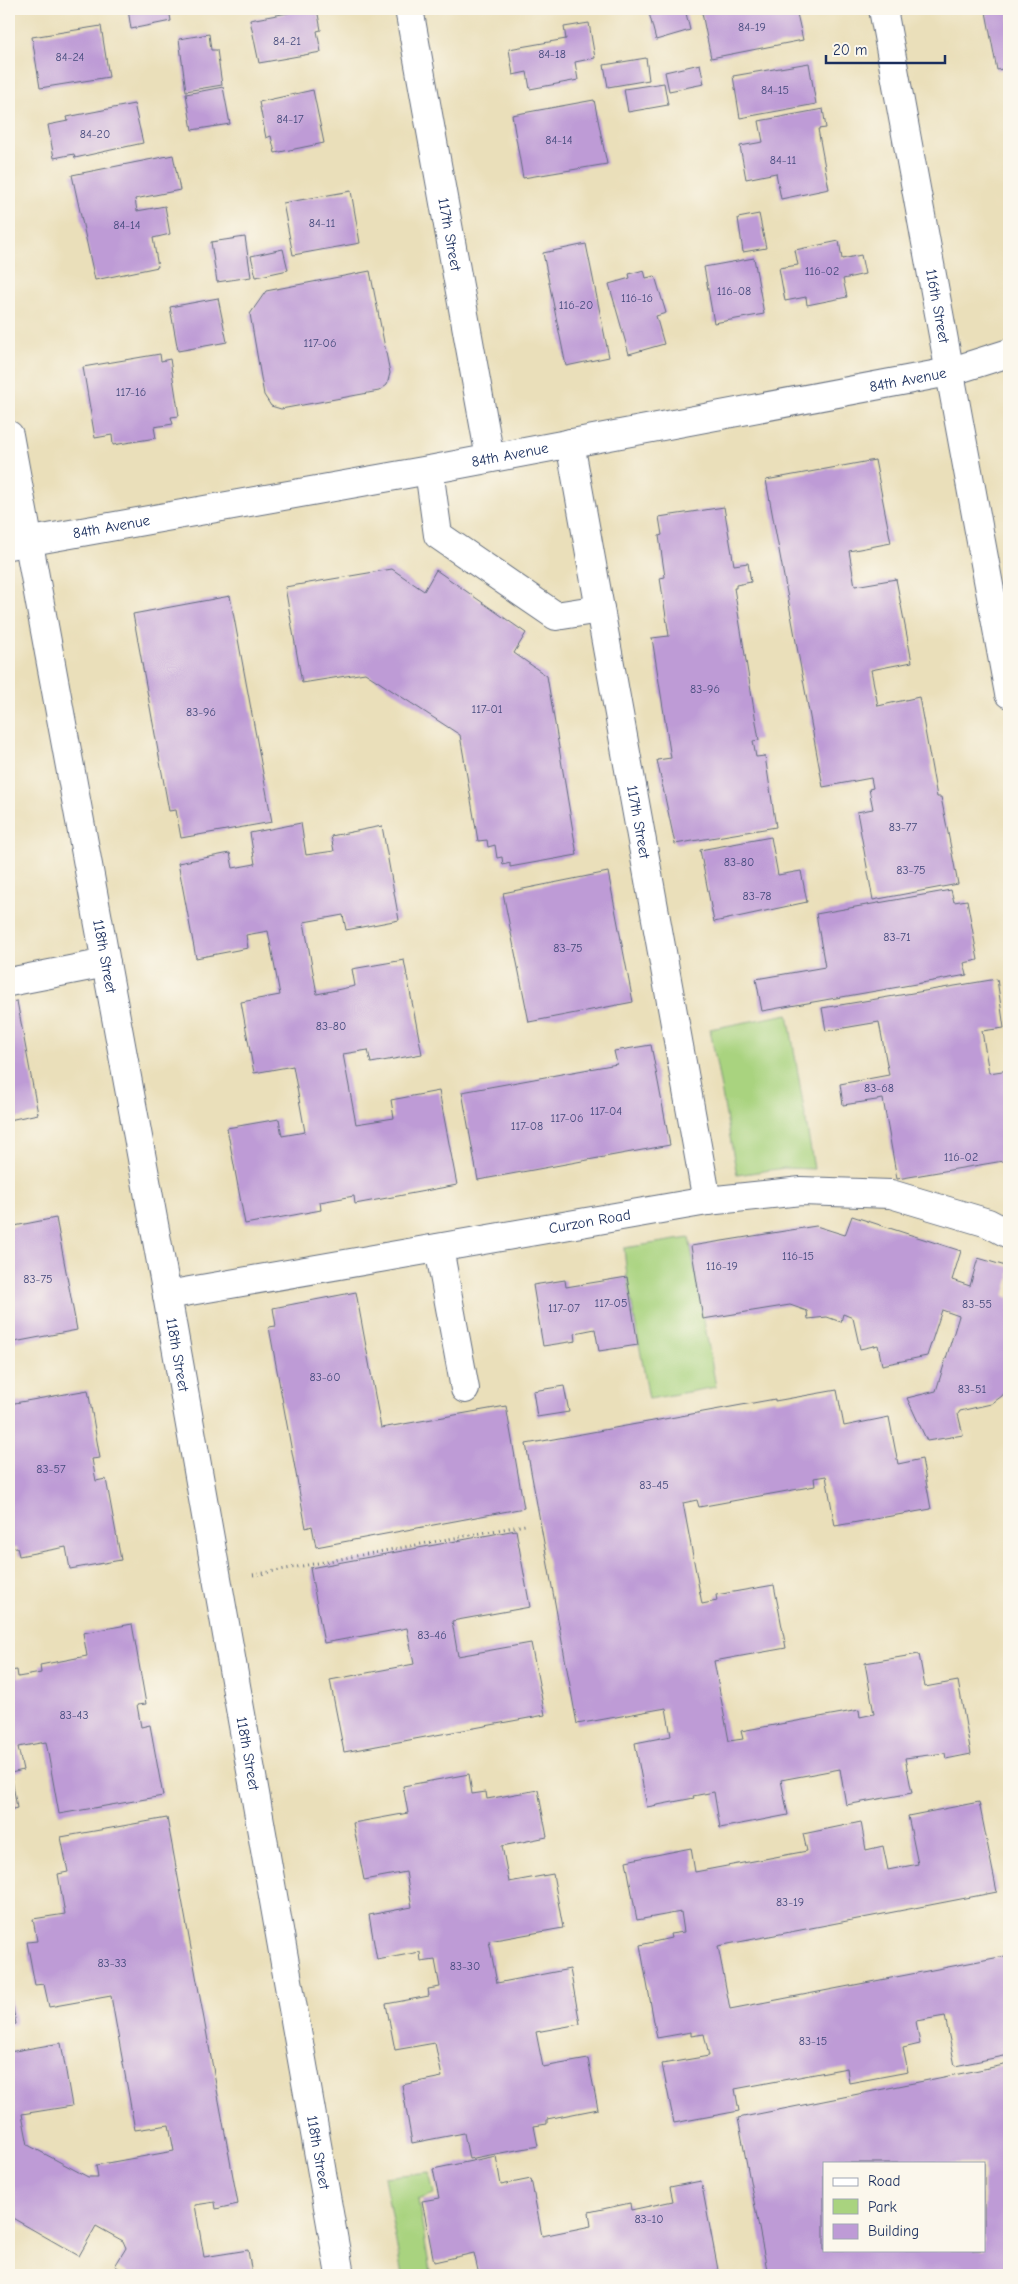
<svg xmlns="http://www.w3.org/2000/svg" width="1018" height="2284" viewBox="0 0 1018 2284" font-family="'Comic Neue',sans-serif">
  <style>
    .green { fill: #a9d37f; stroke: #62816e }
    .building { fill: #be9bd6; fill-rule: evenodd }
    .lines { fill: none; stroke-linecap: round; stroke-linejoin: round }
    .minor-casing { stroke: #636d7e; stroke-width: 30 }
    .path { stroke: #636d7e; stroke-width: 3; stroke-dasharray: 1 4; stroke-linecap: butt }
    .minor { stroke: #fff; stroke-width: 28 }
    .labels { text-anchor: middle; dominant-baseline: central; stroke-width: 4.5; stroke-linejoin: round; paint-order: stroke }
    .number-label { font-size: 12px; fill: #444a7c }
    .street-label { font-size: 15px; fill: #1b2f5e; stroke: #fbf7ec }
  </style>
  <rect width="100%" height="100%" fill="#fbf7ec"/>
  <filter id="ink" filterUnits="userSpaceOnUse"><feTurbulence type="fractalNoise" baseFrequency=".02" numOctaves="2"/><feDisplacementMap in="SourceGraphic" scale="10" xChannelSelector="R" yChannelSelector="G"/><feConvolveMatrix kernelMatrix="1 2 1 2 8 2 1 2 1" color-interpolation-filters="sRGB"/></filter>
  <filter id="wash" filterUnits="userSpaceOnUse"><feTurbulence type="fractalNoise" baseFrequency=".0096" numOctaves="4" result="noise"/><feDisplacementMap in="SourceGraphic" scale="20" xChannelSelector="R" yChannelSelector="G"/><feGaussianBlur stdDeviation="1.12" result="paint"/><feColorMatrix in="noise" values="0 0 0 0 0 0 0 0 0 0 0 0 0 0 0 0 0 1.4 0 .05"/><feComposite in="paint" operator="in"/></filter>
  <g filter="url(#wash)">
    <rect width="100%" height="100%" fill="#eadfba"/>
    <path class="green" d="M788,1014L814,1169L784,1168L737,1175L710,1029Z
      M689,1238L716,1387L649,1399L627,1277L624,1248Z
      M429,2172L434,2194L418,2200L430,2271L402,2275L384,2177Z"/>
    <g id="blocks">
      <path class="building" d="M128,9H169L171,21L131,29Z
        M309,9H317L321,30L317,31L321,52L259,63L250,20Z
        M648,9H685L690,30L656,40Z
        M726,9H796L803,40L711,58L702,13Z
        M1009,9V68L997,70L986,12Z
        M589,23L595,58L575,62L578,80L530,89L527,72L513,75L509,49L566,39L564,27Z
        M101,26L109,77L40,88L32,37Z
        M209,34L211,50H217L222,85L186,91L179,39Z
        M646,58L649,80L608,87L604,65Z
        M809,63L816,104L740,118L733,76Z
        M700,64L704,84L669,91L665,72Z
        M664,83L668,105L628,112L624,89Z
        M223,87L230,124L192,130L186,94Z
        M313,90L324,143L275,153L271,136L266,138L259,102Z
        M594,100L607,164L523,178L512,115Z
        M134,104L143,143L75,158L74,154L54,158L48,125L68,121L67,117Z
        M823,109L826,128L818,129L829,189L781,199L776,173L746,179L740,146L763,142L759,121Z
        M173,155L180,190L135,199L137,211L165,206L170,234L153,238L158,267L95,280L72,175Z
        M351,191L360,243L293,255L283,203Z
        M759,214L766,248L743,252L738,218Z
        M245,237L251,277L217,282L211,242Z
        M839,241L842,259L861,255L865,274L843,279L847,297L807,305L806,297L785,301L779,268L798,265L795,250Z
        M586,244L609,357L566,366L543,253Z
        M283,249L288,270L256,277L251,256Z
        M754,258L764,314L714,323L704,267Z
        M644,270L646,278L655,276L666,313L656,316L664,344L629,354L609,284L630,278L629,274Z
        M370,271L390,373L387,385L379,391L281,409L271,406L264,395L250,314L266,291Z
        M218,298L227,342L178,351L170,307Z
        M160,354L161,361L170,359L179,416L171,417L173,424L154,427L156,438L113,445L112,435L95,438L83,367Z
        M875,460L891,543L849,551L855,586L896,579L912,662L871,670L878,706L919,697L937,797H941L958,884L873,900L857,812L873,809L869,789L873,788L871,778L823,787L766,480Z
        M724,507L734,565L748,563L751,582L736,585V588H734L759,740L753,741L756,757L765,756L776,827L675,844L657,760L671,758L652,638L669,636L660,578L665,577L659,536L662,535L659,517Z
        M392,569L424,591L436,570L526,633L514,653L547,676L577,855L510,867V863L503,865L502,857L497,858L495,845L488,847L487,840L478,841L460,735L365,673L302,683L285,587Z
        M230,596L272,822L181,838L176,810L169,811L133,614Z
        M301,823L306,855L334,851L331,836L382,826L399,920L346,930L343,915L304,922L317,994L355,986L352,969L404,960L422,1054L371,1063L368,1050L343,1054L356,1124L394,1118L391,1100L439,1091L457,1185L355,1204L354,1196L320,1202L321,1210L245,1224L227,1128L279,1119L282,1136L305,1132L293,1066L254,1073L241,1002L280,995L268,931L246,935L248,948L196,958L178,863L230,853L233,868L255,864L250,833Z
        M771,837L778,875L801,871L807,902L714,922L700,850Z
        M608,872L633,1002L529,1022L503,893Z
        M951,890L954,902L967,900L978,960L964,963L967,975L762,1011L756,979L825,967L816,914Z
        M997,979L1004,1028L982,1031L989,1073L1009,1070V1160L897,1179L883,1099L843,1105L840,1084L889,1075L879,1022L826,1031L822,1008Z
        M17,1001L38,1114L9,1120V1002Z
        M651,1045L670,1145L478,1180L462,1092L617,1064L614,1051Z
        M852,1216L961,1251L952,1280L970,1286L978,1258L1009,1267V1279L1004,1296L1009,1298V1386L1002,1396L991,1404L960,1411L958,1414L963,1435L927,1441L907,1398L936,1391L959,1316L942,1310L927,1356L882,1365L878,1345L860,1349L853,1318L843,1314L841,1322L827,1317L808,1319L807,1311L790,1305L703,1319L691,1246L816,1226L845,1235Z
        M56,1218L77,1330L9,1343V1227Z
        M627,1277L638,1345L599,1351L595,1329L575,1333L576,1341L543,1346L533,1285L565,1280L566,1287Z
        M356,1292L381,1428L506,1406L524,1508L316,1547L312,1526L306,1528L269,1327L276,1326L273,1308Z
        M564,1386L569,1412L537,1417L533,1391Z
        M88,1390L100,1458L92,1459L96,1481L106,1479L121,1560L70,1569L66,1547L19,1556L17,1547L9,1548V1404Z
        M837,1390L844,1426L889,1417L898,1464L922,1459L931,1509L835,1526L826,1476L814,1478L815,1486L699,1507L697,1500L683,1503L702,1604L717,1601L716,1595L774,1585L786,1648L714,1661L729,1741L743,1739L741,1731L859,1710L860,1717L874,1714L865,1663L919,1654L925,1687L958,1681L971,1754L946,1759L945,1753L905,1758L912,1793L846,1805L840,1769L781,1780L788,1815L720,1828L714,1792L693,1796L694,1798L647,1807L635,1743L671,1736L666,1708L577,1724L526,1444L775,1399V1401Z
        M516,1530L530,1607L452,1621L458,1656L531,1643L545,1715L344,1752L330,1680L414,1664L407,1628L324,1643L310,1568Z
        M132,1624L146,1704L137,1705L141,1727L150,1725L163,1796L59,1814L46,1742L18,1747L23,1770L11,1773L17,1808L9,1810V1671L17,1670L18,1677L41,1673L40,1665L87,1656L83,1633Z
        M469,1774L472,1794L486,1792L487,1799L538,1790L547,1837L502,1846L509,1882L553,1874L563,1928L489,1941L497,1983L570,1969L580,2024L536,2032L543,2067L588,2059L598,2109L547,2119V2124L534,2126L538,2146L469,2159L464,2133L412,2143L402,2085L442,2077L435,2043L395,2050L386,2004L429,1996L428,1989L440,1987L435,1960L421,1962L420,1952L377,1960L369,1915L412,1907L406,1872L364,1880L353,1823L408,1813L403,1786Z
        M979,1802L997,1892L718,1946L730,2009L1005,1956L1009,1979V2055L955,2066L945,2016L916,2021L920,2044L903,2048L908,2072L849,2083L847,2068L735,2089L739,2111L674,2123L662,2064L709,2056L704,2034L691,2036V2032L657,2038L640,1945L671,1938L670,1934L684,1932L681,1912L637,1920L626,1861L691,1848L695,1872L807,1851L803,1834L861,1822L866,1850L883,1846L888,1870L918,1864L908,1816Z
        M167,1818L238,2204L216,2209L215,2202L195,2205L204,2257L248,2250L252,2275H131L115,2266L126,2248L123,2241L96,2226L79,2256L9,2216V2052L61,2043L72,2106L22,2114L28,2145L88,2177H98L96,2165L174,2151L169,2125L135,2130L111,1996L49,2007L44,1984L35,1985L27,1942L37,1941L33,1919L65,1914L58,1874L68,1872L61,1837Z
        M9,1988L16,2024L9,2026Z
        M1009,2064V2275H768L738,2118ZM824,2163H984V2250H824Z
        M496,2156L501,2185L531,2179L542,2236L591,2226L589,2212L630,2203L631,2210L673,2201L670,2187L701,2181L719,2275H479L474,2253L434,2262L422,2201L439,2198L433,2169Z"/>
    </g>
  </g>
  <g filter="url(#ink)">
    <use href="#blocks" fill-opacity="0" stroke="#636d7e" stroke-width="1"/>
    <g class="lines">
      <defs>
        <g id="minor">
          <path id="s1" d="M409,9L490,458"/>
          <path id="s2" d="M883,9L1009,694"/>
          <path id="s3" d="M9,435L167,1295L340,2275"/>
          <path id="s4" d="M570,443L707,1201"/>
          <path d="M429,470L438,535L556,616L600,609"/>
          <path id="s5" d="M9,545L429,470L949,372L1009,353"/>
          <path d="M9,982L106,963"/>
          <path d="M439,1248L465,1389"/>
          <path id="s6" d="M167,1295L707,1201L801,1191L891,1194L988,1223L1009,1234"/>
        </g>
      </defs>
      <use href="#minor" class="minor-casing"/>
      <path class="path" d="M253,1575L525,1525"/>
      <use href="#minor" class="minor"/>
    </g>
  </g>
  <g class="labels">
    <g class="number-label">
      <text x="752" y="27">84-19</text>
      <text x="287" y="41">84-21</text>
      <text x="552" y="54">84-18</text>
      <text x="70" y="57">84-24</text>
      <text x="775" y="90">84-15</text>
      <text x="290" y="119">84-17</text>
      <text x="95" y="134">84-20</text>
      <text x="559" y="140">84-14</text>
      <text x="783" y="160">84-11</text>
      <text x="322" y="223">84-11</text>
      <text x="127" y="225">84-14</text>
      <text x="822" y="271">116-02</text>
      <text x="734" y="291">116-08</text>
      <text x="637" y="298">116-16</text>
      <text x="576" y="305">116-20</text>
      <text x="320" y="343">117-06</text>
      <text x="131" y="392">117-16</text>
      <text x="705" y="689">83-96</text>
      <text x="487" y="709">117-01</text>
      <text x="201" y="712">83-96</text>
      <text x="903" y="827">83-77</text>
      <text x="739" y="862">83-80</text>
      <text x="911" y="870">83-75</text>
      <text x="757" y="896">83-78</text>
      <text x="897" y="937">83-71</text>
      <text x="568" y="948">83-75</text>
      <text x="331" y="1026">83-80</text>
      <text x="879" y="1088">83-68</text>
      <text x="606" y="1111">117-04</text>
      <text x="567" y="1118">117-06</text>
      <text x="527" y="1126">117-08</text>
      <text x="961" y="1157">116-02</text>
      <text x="798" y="1256">116-15</text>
      <text x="722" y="1266">116-19</text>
      <text x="38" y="1279">83-75</text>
      <text x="611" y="1303">117-05</text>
      <text x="977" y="1304">83-55</text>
      <text x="564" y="1308">117-07</text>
      <text x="325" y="1377">83-60</text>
      <text x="972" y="1389">83-51</text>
      <text x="51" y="1469">83-57</text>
      <text x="654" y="1485">83-45</text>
      <text x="432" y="1635">83-46</text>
      <text x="74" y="1715">83-43</text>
      <text x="790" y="1902">83-19</text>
      <text x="112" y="1963">83-33</text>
      <text x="465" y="1966">83-30</text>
      <text x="813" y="2041">83-15</text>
      <text x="649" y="2219">83-10</text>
    </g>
    <g class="street-label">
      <text stroke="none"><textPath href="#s1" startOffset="229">117th Street</textPath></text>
      <text stroke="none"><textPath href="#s2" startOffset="302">116th Street</textPath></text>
      <text stroke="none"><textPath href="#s5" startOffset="914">84th Avenue</textPath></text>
      <text stroke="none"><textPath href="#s5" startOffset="509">84th Avenue</textPath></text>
      <text stroke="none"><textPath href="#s5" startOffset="104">84th Avenue</textPath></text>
      <text stroke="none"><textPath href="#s4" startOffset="385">117th Street</textPath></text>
      <text stroke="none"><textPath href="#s3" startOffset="530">118th Street</textPath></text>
      <text stroke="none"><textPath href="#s6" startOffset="429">Curzon Road</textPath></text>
      <text stroke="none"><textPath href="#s3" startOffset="935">118th Street</textPath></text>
      <text stroke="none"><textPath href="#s3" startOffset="1340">118th Street</textPath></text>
      <text stroke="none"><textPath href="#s3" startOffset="1745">118th Street</textPath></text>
    </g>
  </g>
  <rect width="1018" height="2284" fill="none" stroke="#fbf7ec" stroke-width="30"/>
  <rect x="823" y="2162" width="162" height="90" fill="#fbf7ec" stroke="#a1a7b3"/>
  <rect x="833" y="2178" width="25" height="8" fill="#ffffff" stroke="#a1a7b3"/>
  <text x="868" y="2186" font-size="15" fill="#1b2f5e">Road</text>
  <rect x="833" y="2199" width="25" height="15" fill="#a9d37f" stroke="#a1a7b3"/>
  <text x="868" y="2212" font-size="15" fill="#1b2f5e">Park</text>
  <rect x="833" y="2224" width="25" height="15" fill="#be9bd6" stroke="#a1a7b3"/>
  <text x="868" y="2236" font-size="15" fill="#1b2f5e">Building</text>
  <path d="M826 55v8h119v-8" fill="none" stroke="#1b2f5e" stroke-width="2.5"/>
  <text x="833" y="55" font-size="15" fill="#1b2f5e" stroke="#fbf7ec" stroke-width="4" paint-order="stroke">20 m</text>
</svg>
